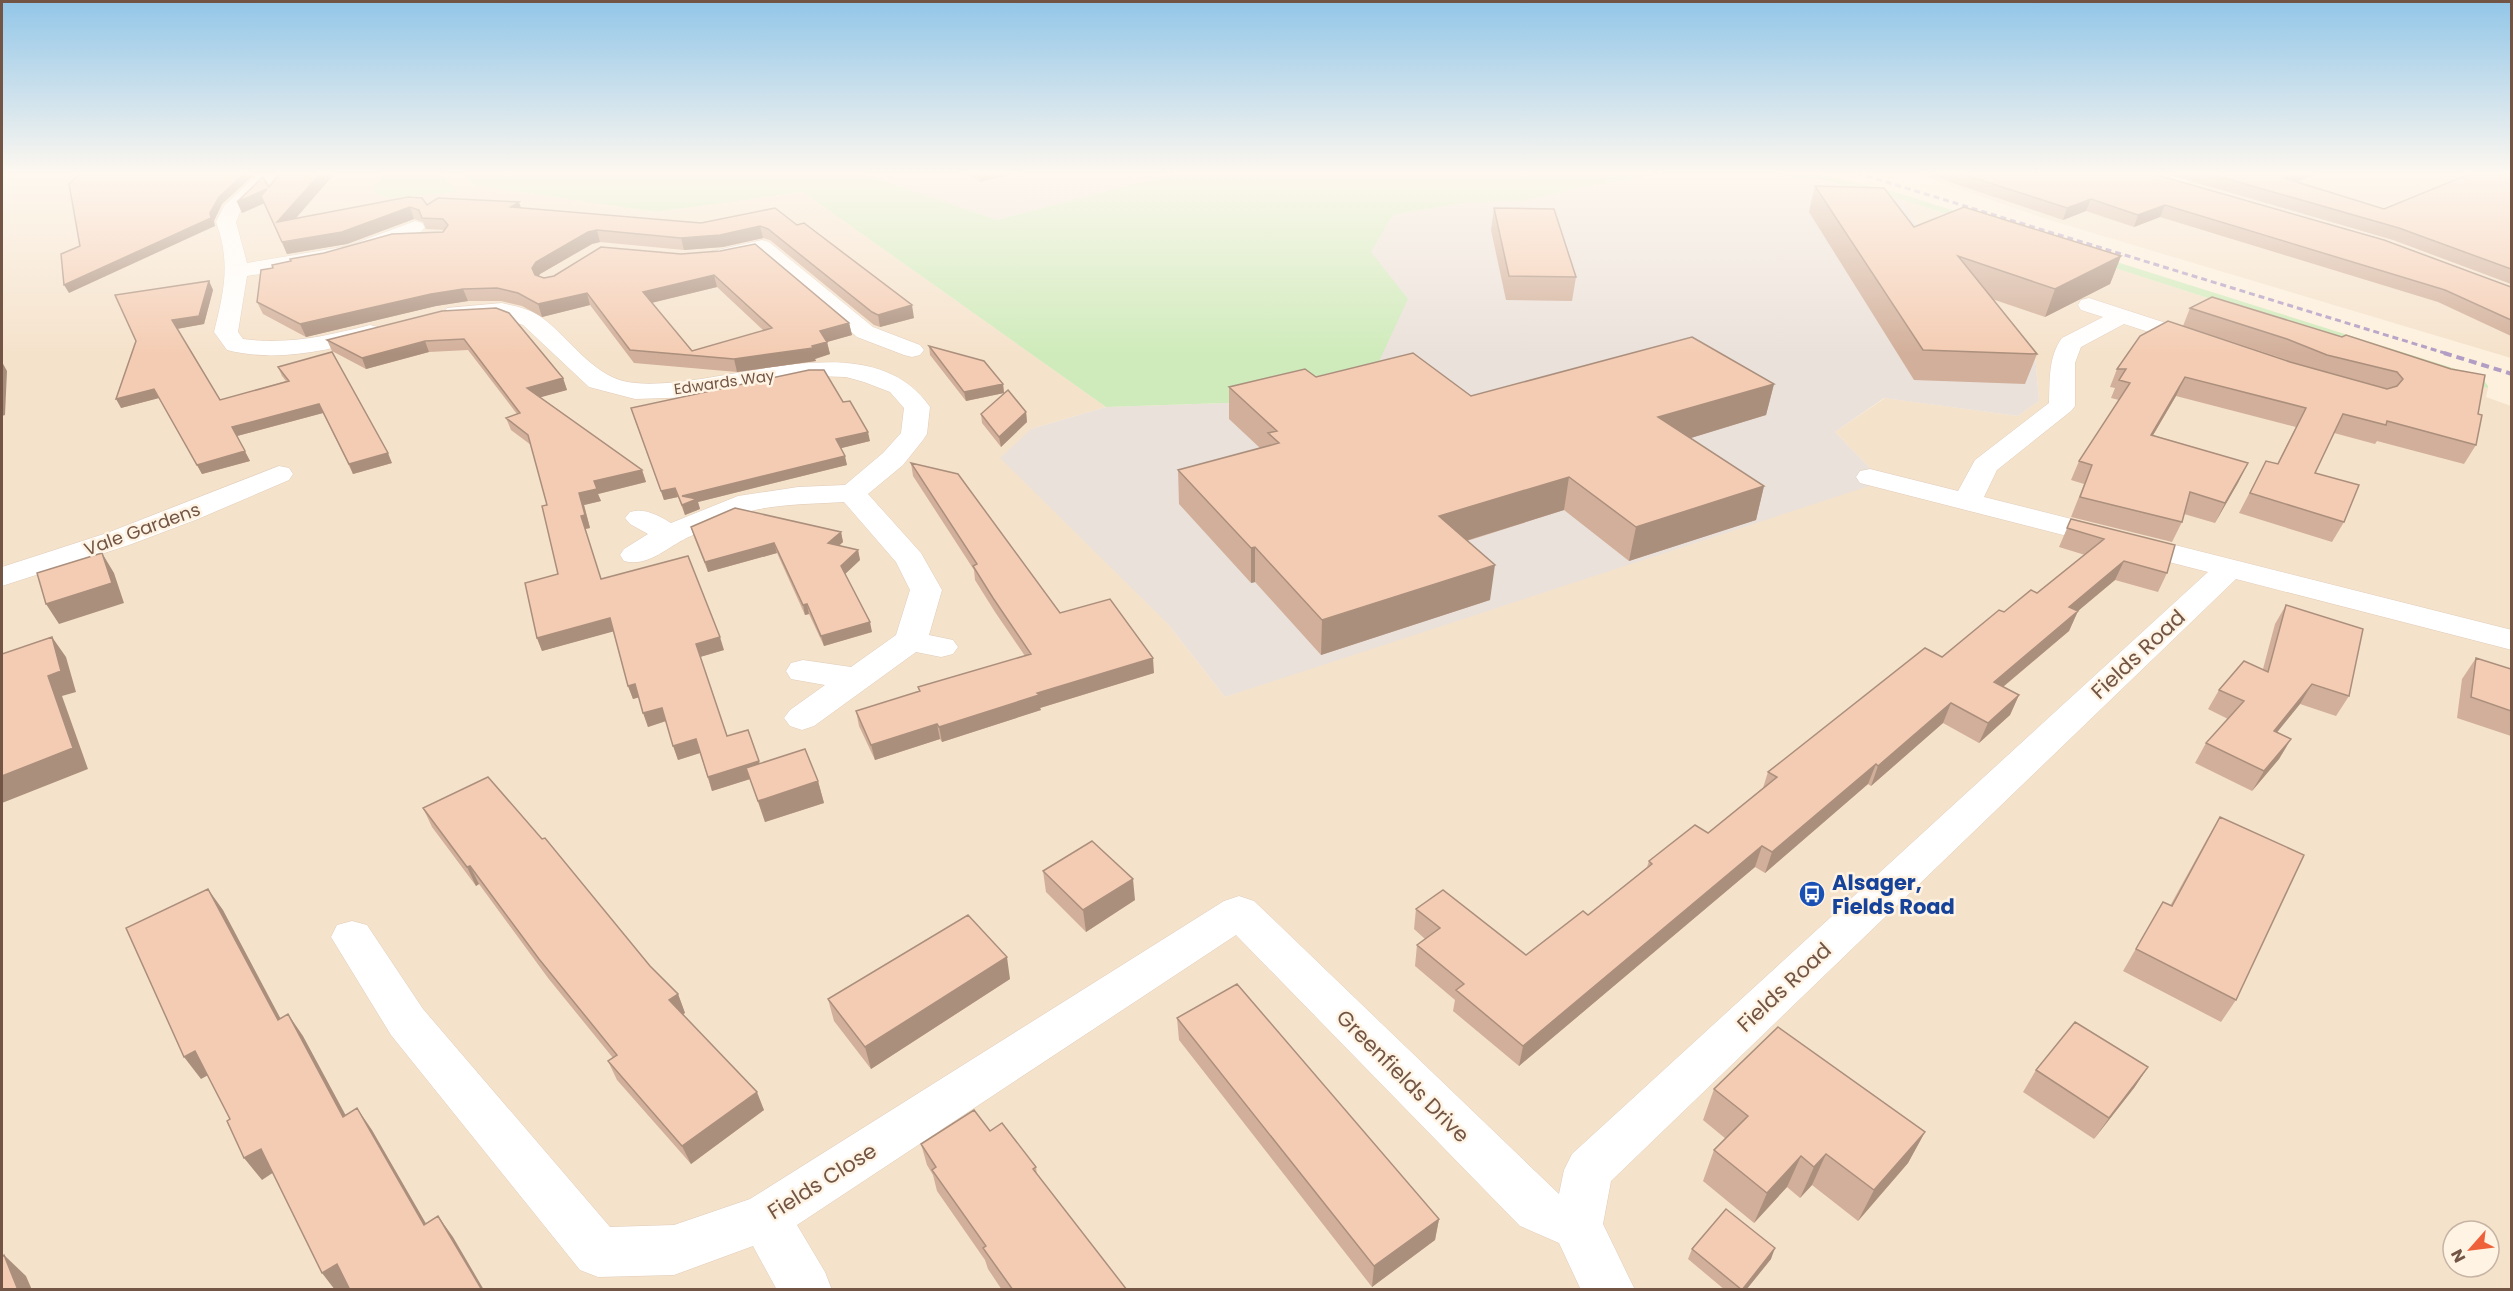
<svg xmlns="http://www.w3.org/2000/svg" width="2513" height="1291" viewBox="0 0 2513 1291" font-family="Poppins,sans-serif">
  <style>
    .residential { fill: #f5e2cb; fill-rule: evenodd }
    .industrial { fill: #eae1da }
    .green { fill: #cfebbb }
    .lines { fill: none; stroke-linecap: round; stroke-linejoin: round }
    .street-casing { stroke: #e1ccb9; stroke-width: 1 }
    .street { fill: #fff; fill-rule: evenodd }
    .rail-far1 { stroke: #b29dc5; stroke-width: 3; stroke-dasharray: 6 4; stroke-linecap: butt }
    .rail { stroke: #b29dc5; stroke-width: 4; stroke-dasharray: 8 5; stroke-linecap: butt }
    .wall { fill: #d2af9a; fill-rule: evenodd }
    .shaded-wall { fill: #ab8f7d }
    .building { fill: #f4ccb3; stroke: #ab8f7d; stroke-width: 1.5; fill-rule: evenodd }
    .labels { text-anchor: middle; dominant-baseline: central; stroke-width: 5; stroke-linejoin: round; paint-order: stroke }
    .far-street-label { font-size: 15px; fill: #735545; stroke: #fff4e4 }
    .street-label { font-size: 18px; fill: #735545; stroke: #fff4e4 }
    .near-street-label { font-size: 21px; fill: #735545; stroke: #fff4e4 }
    .near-transit-label { font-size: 21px; font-weight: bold; fill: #164399; stroke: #fff4e4; text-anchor: start }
  </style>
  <rect width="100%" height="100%" fill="#fdf0dd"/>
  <path class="residential" d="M2,173H462L473,185L656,212L803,192L1106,407L1031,429L1168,624L1225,697L1872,470L1835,432L1885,398L2018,416L2039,401L2035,354L1917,225L1903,200L2488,388L2486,397L2511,406V1289L2,1290ZM2453,1231H2489V1267H2453Z
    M1914,173H2511V358L2043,218Z"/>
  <path class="industrial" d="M862,173H1176L997,220Z
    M1667,173H1776L1788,177L1822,180L1903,200L1917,225L2035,354L2039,401L2018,416L1884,398L1835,432L1872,470L1869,486L1225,697L1168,624L1000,458L1031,429L1106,407L1255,402L1371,251L1393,215L1468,202L1523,201L1573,189Z"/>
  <path class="green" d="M383,173H441L457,192L389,198L373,192Z
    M462,173H861L997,220L1176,173H1667L1573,189L1523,201L1468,202L1393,215L1371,252L1408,299L1374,372L1255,402L1106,407L803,192L656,212L473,185Z
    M1776,173H1813L1895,192L2481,377L2488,386V388L1903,200L1822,180L1788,177Z"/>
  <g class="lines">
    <defs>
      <path id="street" d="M259,173H279L240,212L236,222L247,263L348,246L415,221L422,223L425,227C405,256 284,270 247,276L238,332L243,339C287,345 327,336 370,325L378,327L382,332L378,337C328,350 278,363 227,350L214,332C224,291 231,263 216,222L224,206Z
        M2178,173H2204L2202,177L2175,187H2161L2159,183L2161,179Z
        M762,240L769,242L873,327L920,345L924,350L920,355L912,357L904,355L857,337L758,253L716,262L709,260L705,256L709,252Z
        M2089,298L2206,336L2210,341L2206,346L2198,348L2124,324L2081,347L2075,363V406L2071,411L1997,470L1984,497L2512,630V650L2236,579L1611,1181L1603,1224L1635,1290H1581L1559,1243L1520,1226L1236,935L797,1225L825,1272L832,1290H777L753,1246L674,1275L598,1277L580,1270L391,1035L331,937L337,925L352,921L367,925L423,1009L610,1227L674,1225L750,1199L1224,901L1239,896L1254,901L1559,1194L1564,1170L1572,1154L2208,572L1860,483L1856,477L1860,471L1870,469L1958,491L1975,460L2049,403C2050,381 2048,357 2062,338L2103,317L2081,310L2078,305L2081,300Z
        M502,303C514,306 531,309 541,317C572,339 594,380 635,383C723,391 868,318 930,407L927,434L923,440L903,465L868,494L921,553L942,590L929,635L953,640L958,647L953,654L941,657L916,652L814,726L802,730L790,726L784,718L790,710L825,685L791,679L786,671L791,663L803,660L851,667L896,635L910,590L896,562L844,502C814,504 771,504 743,513C725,519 708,528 691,536C669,545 649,568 624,561L620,555L624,549L648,534L630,524L625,518L630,512C646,508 657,515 671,523L738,496L798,487L845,485L883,453L901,433L904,408L890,392L864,382L846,377L814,376L695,397L635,399L589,387L523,325L500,317L455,320L447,318L444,313L447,308Z
        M279,466L289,468L293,474L289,480L198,519L129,545L2,586V567L107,533Z"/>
    </defs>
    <use href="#street" class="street-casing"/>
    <use href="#street" class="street"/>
    <path class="rail-far1" d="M1857,173L2448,354"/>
    <path class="rail" d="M2444,353L2512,374"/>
  </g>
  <path class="wall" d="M335,173L296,218L427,205L521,208L701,223L775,208L914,318L880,327L874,325L770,240L763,238L723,247L684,250L600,242L592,244L540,274L539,276L544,278L681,254L849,323L852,335L827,342L830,354L815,359L816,361L737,372L634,363L590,305L542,317L522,306L501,301H468L436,306L306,337L263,314L257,302L273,268L324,253L443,232L444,230L426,229L423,222L414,219L347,244L287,254L264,203L242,213L269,187ZM717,287L764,331L692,351L652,303Z
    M964,173H1016L980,182Z
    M1923,173H2150L2511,287V336L2438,302L2160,217L2134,227L2086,211L2063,220Z
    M2163,173H2318L2297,182L2384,209L2511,173V284L2393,240Z
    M1815,186L1914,227L2121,256L2110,284L2045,317L1992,299L2037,354L2025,384L1914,380L1809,212Z
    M1494,208L1576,277L1572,301L1506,300L1491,230Z
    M209,281L213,290L204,324L177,329L220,400L286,381L282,376L278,367L392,463L353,474L323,413L237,436L250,461L202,474L159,398L121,408L136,341Z
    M2190,308L2342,337L2478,414L2476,445L2464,464L2377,441L2375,444L2334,433L2315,473L2344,522L2332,542L2239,513L2266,461L2277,464L2296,427L2176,396L2153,435L2248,463L2215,523L2184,514L2182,522L2172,542L2071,517L2084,484L2071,480L2079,461L2119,400L2111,398L2115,388L2110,387L2117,369L2183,326ZM2215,336L2278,357L2286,360Z
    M442,311L563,378L567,390L540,397L642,470L646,482L598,494L601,501L584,505L590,528L585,529L601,579L724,650L700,657L727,736L759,763L818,781L824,803L765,822L750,779L712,791L700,753L678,760L666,721L648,727L639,697L633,699L628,686L613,631L542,651L537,638L558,574L547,505L531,445L511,430L506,418L517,414L468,350L429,352L366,369L332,351L327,340Z
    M929,346L1003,384L1004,393L966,401L930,355Z
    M1774,384L1766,415L1690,438L1764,486L1756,520L1629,561L1564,510L1467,541L1490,600L1321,655L1255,582L1251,583L1179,504L1178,470L1260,448L1229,419V387L1471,396Z
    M843,402L870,441L841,448L847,465L698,502L700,509L685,515L678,497L664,500L634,417Z
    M1026,412L1027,422L1001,447L982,423L981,414Z
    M911,463L1060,613L1154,673L1040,708L1041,710L942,742L940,739L875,760L859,726L856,711L919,692L918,687L1025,656L995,612L975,580L974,570L913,476Z
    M2071,519L2167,573L2158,592L2115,580L2078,611L2069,631L2003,687L2019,695L2010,715L1979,743L1943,723L1871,786L1868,784L1765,873L1755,867L1519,1066L1453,1011L1455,1000L1415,966L1417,945L1425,939L1414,929L1416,909L1526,955L1588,915L1647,867L1649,861L1708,833L1763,788L1768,772L1942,657L2004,612L2037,593L2085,555L2059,547Z
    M691,527L841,532L843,542L839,546L858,550L860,560L845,574L872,632L824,646L809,614L805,615L777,553L708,572L694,537Z
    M2286,605L2349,696L2336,716L2300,704L2277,732L2291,739L2279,759L2252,791L2195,763L2206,743L2228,719L2208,709L2219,690L2263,669L2275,624Z
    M2476,658L2511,669V736L2457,718L2462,679Z
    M423,808L650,966L678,994L685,1013L683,1014L764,1110L691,1164L617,1080L608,1061L613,1058L548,978L479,884L476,886L432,827Z
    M2220,817L2236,1000L2221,1022L2123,971L2163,902L2170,906L2207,839Z
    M1043,871L1135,900L1086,932L1046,892Z
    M1010,979L871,1069L834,1021L828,999Z
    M1177,1018L1439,1219L1435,1240L1372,1287L1179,1040Z
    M2148,1067L2134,1088L2094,1139L2023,1092L2036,1070Z
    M1714,1089L1925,1132L1908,1163L1858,1221L1812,1185L1800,1198L1787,1187L1754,1223L1703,1181L1714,1150L1726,1139L1703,1120Z
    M990,1131L1036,1167L1037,1175L1127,1290H1002L988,1269L985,1260L937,1191L933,1175L927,1165L921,1144Z
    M1692,1249L1771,1259L1746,1290H1725L1688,1259Z"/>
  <path class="shaded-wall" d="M245,173H256L222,204L214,221L215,226L69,293L64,285L210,213L219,197Z
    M321,173H335L283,233L277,222Z
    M979,173H1016L980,182Z
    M2296,173H2318L2279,189L2284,178Z
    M267,189L272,200L242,213L237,202Z
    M2091,199L2086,211L2063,220L2067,208Z
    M519,202L523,213L511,207Z
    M2165,205L2160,217L2134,227L2138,215Z
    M410,207L414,219L347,244L287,254L282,242Z
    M760,226L763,238L723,247L684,250L681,238Z
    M597,230L600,242L592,244L540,274L536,280L532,268L536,262L588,232Z
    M2121,256L2110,284L2045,317L2055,289Z
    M714,275L717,287L646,304L643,292Z
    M209,281L213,290L204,324L176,329L172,320Z
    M463,289L468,301L436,306L306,337L300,324L431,294Z
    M587,293L590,305L542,317L538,304Z
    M912,305L914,318L880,327L878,315Z
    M849,323L852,335L827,342L830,354L815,359L816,361L737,372L734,359L812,346L820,331Z
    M425,341L429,352L366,369L362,358Z
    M2,362L7,371L5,415L2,416Z
    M2185,377L2176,396L2142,454L2151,435Z
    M563,378L567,390L531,400L527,388Z
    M1003,384L1004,393L966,401L964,392Z
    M1774,384L1766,415L1652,450L1658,417Z
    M154,389L159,398L121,408L116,399Z
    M319,404L323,413L237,436L250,461L202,474L197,465L232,427Z
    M1026,412L1027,422L1001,447L999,437Z
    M868,432L870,441L838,449L836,439Z
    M388,453L392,463L353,474L349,464Z
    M845,456L847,465L698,502L700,509L685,515L682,505V496Z
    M2248,463L2238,483L2215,523L2225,503Z
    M642,470L646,482L598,494L601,501L584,505L590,528L585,529L605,592L581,516L579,493L594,481Z
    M1569,477L1564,510L1436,550L1439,516Z
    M1764,486L1756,520L1629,561L1636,527Z
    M675,488L678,497L664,500L661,491Z
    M841,532L843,542L830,553L828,543Z
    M774,543L777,553L708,572L705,562Z
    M1255,547V582L1251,583V548Z
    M858,550L860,560L843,576L841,566Z
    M102,553L114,573L124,603L59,624L46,604Z
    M2124,561L2115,580L2060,626L2069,607Z
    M1495,565L1490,600L1321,655L1322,620Z
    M807,604L809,614L805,615L803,605Z
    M2078,611L2069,631L1985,702L1994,682Z
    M610,618L615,631L542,651L537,638Z
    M870,622L872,632L824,646L821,636Z
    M52,637L66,657L76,692L62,696L88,769L2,803V776L48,676Z
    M720,637L724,650L700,657L696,644Z
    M1153,658L1154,673L1040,708L1041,710L942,742L939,727L1037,693Z
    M635,684L640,697L633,699L628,686Z
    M2312,684L2300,704L2262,751L2274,731Z
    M2019,695L2010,715L1979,743L1988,723Z
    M1951,703L1943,723L1871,786L1878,766Z
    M662,708L666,721L648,727L643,713Z
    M937,724L940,739L875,760L871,745Z
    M696,739L700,753L678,760L673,746Z
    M2291,739L2279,759L2252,791L2264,771Z
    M759,761L763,775L712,791L708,777Z
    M1876,764L1868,784L1765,873L1772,852Z
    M818,781L824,803L765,822L758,801Z
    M1762,846L1755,867L1519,1066L1523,1046Z
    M470,866L479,884L476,886L467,867Z
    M1133,879L1135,900L1086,932L1083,910Z
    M208,889L223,910L293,1042L278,1020Z
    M1007,957L1010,979L871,1069L865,1047Z
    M678,994L685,1013L677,1018L669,1000Z
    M288,1014L303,1036L358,1138L343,1117Z
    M195,1051L212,1073L201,1079L184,1057Z
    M2148,1067L2134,1088L2094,1139L2109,1118Z
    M757,1092L764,1110L691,1164L682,1146Z
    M357,1108L372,1130L439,1246L424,1225Z
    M1925,1132L1908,1163L1858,1221L1874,1190Z
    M261,1149L277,1170L262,1180L244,1158Z
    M1826,1154L1812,1185L1800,1198L1814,1167Z
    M1801,1156L1787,1187L1754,1223L1767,1193Z
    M438,1216L453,1237L484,1290H482Z
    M1439,1219L1435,1240L1372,1287L1374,1266Z
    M1775,1248L1771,1259L1746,1290H1742Z
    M4,1255L26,1276L32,1290H18Z
    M337,1264L353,1285L346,1290H335L322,1273Z"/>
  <path class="building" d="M81,173H245L219,197L210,213L211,218L64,285L61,254L80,246L69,184Z
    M280,173H321L277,222L408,197L422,198L427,205L438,198L519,202L511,207L701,223L775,208L797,225L804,223L912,305L878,315L872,312L768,229L760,226L720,235L681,238L597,230L588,232L536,262L532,268L535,275L544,278L554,276L601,247L681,254L720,251L755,244L849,323L820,331L827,342L812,346L813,348L734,359L630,350L587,293L538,304L518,293L497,288L463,289L431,294L300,324L257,302L261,270L273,268L272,265L291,261L290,259L324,253L392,234L443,232L448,225L443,219L422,218L419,210L410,207L342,232L282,242L261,196L267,189L237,202L263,177L269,187ZM714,275L772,328L692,351L643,292Z
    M1959,173H2150L2384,240L2511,287V320L2445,290L2165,205L2138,215L2091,199L2067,208Z
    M2207,173H2296L2284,178L2384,209L2472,173H2511V269L2399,228Z
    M1815,186L1884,188L1914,227L1964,207L2121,256L2055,289L1958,256L2037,354L1923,350Z
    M1494,208L1554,209L1576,277L1509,276Z
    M209,281L199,316L172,320L220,400L289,381L278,367L332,352L388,453L349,464L319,404L232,427L245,451L197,465L154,389L116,399L136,341L115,295Z
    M2212,297L2342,337L2346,335L2451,369L2485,375L2478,414L2482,415L2476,445L2387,421L2386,425L2343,414L2315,473L2359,485L2344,522L2250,493L2266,461L2278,464L2306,408L2185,377L2151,435L2248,463L2225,503L2190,492L2182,522L2080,497L2092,465L2079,461L2130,383L2119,380L2126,369H2117L2140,336L2168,321L2290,362L2387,389L2397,386L2403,379L2397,372L2327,355L2287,339L2190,308Z
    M496,308L509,313L563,378L527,388L642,470L594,481L597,489L579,493L585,515L581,516L601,579L688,556L720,637L696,644L727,736L748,730L759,761L708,777L696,739L673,746L662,708L643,713L635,684L628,686L610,618L537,638L525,583L558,574L542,506L547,505L528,435L506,418L520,413L464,339L425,341L362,358L327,340L442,311Z
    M1692,337L1774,384L1658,417L1764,486L1636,527L1569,477L1439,516L1495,565L1322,620L1255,547L1251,548L1178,470L1279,443L1268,433L1277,431L1229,387L1305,369L1316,377L1413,353L1471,396Z
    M929,346L984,361L1003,384L964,392Z
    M809,370H824L843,402L850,401L868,432L836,439L845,456L682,496L697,499L682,505L675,488L661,491L631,408Z
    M1008,390L1026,412L999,437L981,414Z
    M911,463L958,474L1060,613L1110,599L1153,658L1037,693L1039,695L939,727L937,724L871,745L856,711L920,691L918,687L1031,654L993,598L973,566L977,564Z
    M735,508L841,532L828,543L858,550L841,566L870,622L821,636L807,604L803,605L774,543L705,562L691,527Z
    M2071,519L2175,545L2167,573L2124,561L2069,607L2078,611L1994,682L2019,695L1988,723L1951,703L1878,766L1876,764L1772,852L1762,846L1523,1046L1456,990L1464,984L1417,945L1440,928L1416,909L1443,890L1526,955L1583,911L1588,915L1652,864L1649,861L1695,825L1708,833L1777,777L1768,772L1925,648L1942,657L1999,610L2004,612L2031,590L2037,593L2104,539L2067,528Z
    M102,553L112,583L46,604L37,573Z
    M2286,605L2363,629L2349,696L2312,684L2274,731L2291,739L2264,771L2206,743L2244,701L2219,690L2244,661L2268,672Z
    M52,637L61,671L48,676L73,748L2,776V654Z
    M2476,658L2511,669V711L2471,697Z
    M805,749L818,781L758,801L746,768Z
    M488,777L542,839L545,838L650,966L678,994L669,1000L757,1092L682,1146L608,1061L617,1055L539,959L470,866L467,867L423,808Z
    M2220,817L2304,855L2236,1000L2136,949L2163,902L2172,906Z
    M1092,841L1133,879L1083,910L1043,871Z
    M208,889L278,1020L288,1014L343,1117L357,1108L424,1225L438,1216L482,1290H350L337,1264L322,1273L261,1149L244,1158L227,1121L230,1119L195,1051L184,1057L126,928Z
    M968,915L1007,957L865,1047L828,999Z
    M1237,984L1439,1219L1374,1266L1177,1018Z
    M2075,1022L2148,1067L2109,1118L2036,1070Z
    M1778,1027L1925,1132L1874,1190L1826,1154L1814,1167L1801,1156L1767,1193L1714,1150L1748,1116L1714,1089Z
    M974,1110L990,1131L1002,1123L1036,1167L1033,1169L1127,1290H1013L983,1248L986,1246L932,1170L936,1167L921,1144Z
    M1726,1209L1775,1248L1742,1290L1692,1249Z
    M4,1255L18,1290H2V1257Z"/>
  <linearGradient id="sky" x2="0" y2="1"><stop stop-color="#92c6e8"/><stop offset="0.49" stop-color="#fef8f0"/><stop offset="1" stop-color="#fef8f0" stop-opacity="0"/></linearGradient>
  <rect width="2513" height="354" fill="url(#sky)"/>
  <defs>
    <symbol id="bus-disc" viewBox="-11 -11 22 22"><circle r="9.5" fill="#1a4fb4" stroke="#fff4e4"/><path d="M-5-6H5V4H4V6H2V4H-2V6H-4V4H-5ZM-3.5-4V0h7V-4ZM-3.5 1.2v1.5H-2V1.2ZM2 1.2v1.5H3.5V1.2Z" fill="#fff"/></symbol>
  </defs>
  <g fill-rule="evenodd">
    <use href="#bus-disc" x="1797" y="879" width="30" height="30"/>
  </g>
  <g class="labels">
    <g class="far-street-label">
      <text transform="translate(724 382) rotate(-8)">Edwards Way</text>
    </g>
    <g class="street-label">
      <text transform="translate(142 529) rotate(-20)">Vale Gardens</text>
    </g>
    <g class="near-street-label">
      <text transform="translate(2138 654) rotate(-43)">Fields Road</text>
      <text transform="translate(1784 987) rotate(-43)">Fields Road</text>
      <text transform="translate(1403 1076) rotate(45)">Greenfields Drive</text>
      <text transform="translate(822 1181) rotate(-32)">Fields Close</text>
    </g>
    <g class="near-transit-label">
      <text x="1832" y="882">Alsager,<tspan x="1832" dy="24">Fields Road</tspan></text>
    </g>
  </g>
  <rect width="2513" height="1291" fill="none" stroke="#735545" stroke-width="6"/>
  <g transform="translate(2471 1249) rotate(242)"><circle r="28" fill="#fff4e4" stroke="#c7b4a4" stroke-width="1.5"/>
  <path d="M0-4.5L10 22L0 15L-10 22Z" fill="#ef613a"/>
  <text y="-9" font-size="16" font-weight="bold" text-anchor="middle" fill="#735545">N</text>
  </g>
</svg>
